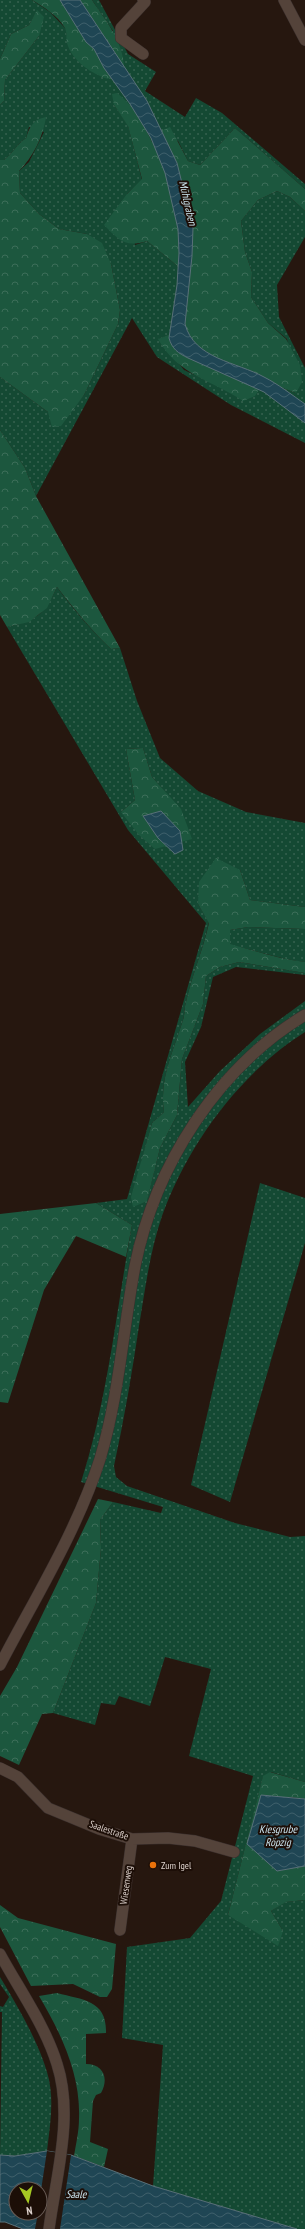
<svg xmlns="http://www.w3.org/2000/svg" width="305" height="2229" viewBox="0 0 305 2229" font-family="'PT Sans Narrow',sans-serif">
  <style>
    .grass { fill: url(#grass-dots); fill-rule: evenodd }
    .forest { fill: url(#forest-crowns) }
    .water { fill: url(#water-waves); stroke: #587078; fill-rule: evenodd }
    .pier { fill: #26170f }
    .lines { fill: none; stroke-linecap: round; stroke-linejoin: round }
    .minor-casing { stroke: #3b302e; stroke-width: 12 }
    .minor { stroke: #54433a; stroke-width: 11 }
    .food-dot { fill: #e8710a; stroke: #1c0e07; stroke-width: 1.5 }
    .labels { text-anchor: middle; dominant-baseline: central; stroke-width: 4; stroke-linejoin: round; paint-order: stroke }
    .street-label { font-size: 10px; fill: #dcd1cc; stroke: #1c0e07 }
    .poi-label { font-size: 10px; fill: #dcd1cc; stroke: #1c0e07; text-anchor: start }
    .water-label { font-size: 11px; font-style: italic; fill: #cce5f0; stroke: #1c0e07 }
  </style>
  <defs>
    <pattern id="grass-dots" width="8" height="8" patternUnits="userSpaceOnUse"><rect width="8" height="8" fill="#144933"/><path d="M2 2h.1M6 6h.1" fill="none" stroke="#36624f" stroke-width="1.8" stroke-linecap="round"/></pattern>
    <pattern id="forest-crowns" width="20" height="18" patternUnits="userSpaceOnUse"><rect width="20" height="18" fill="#1c573e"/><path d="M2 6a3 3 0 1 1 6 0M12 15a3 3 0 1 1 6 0" fill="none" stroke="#3c6e59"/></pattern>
    <pattern id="water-waves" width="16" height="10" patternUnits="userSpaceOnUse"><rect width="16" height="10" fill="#1f4654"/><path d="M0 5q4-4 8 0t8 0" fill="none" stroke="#3f606b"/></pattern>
  </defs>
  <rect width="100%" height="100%" fill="#26170f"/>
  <path class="grass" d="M0,0H32L50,12L66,29L68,44L113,31L92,0H99L128,54L156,72L145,91L185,117L196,98L222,113L305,184V189L235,128L200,165L188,161L178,141L161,131L152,142L140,118L114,105L128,125L142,180L127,194L135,245L147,241L185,272L178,331L159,339L184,370L225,389L243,400L264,381L296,393L287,339L268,323L251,297L252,272L245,252L241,221L258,200L277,191L290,197L305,211V237L277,285L279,317L305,368V443L231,405L157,357L132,318L36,496L25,468L0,430V377L48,412L72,409L84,395L118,324L120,310L111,264L87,234L59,229L39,214L20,193L19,171L29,162L44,132L29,127L26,138C17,144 12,154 4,160H0V105L4,101L5,80L39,36L37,11L29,25L11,34L0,59Z
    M57,587C73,609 91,630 111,649L120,648L137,701L160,758L198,791L246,812L305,823V907L250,900L240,870L198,904L209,922C203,950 192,975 186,1002C184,1008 185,1014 183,1020C173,1052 159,1079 164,1112L152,1123L141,1163L147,1200L160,1148L177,1115L182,1059L203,1004L206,976L220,967L239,962L305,973V975L236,967L213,977L201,1027L185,1062L188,1107L220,1071L260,1034L305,1001V1032C240,1073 188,1144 162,1216C150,1251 145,1290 139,1326C132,1373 124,1420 114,1466L116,1477L127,1486L235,1523L290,1537L305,1536V1782L271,1772L263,1777L228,1915L283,1931L271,1911L285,1902L305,1900V2229H297L153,2186L163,2045L122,2038L127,1947L190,1938L221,1901L253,1776L189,1756L211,1669L165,1657L150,1706L119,1696L115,1705L101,1703L95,1725L53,1713L96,1603L101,1548L100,1520L113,1502L161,1513L163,1507L81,1482C108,1398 116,1312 132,1225L96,1203L127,1199L206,923L128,830L7,627C37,620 44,615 57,587ZM143,748L152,777L166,793L121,812L135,800L126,749Z
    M248,927L305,929V962C278,959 256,950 230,945V930Z
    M260,1183L305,1198V1243L230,1502L191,1485Z
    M0,1977C17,2005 38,2041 47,2072C55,2098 50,2125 47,2151L15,2156L0,2155L2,2012H0V2006L3,2007L9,1997L0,1984Z"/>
  <path class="forest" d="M32,0H92C106,21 123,41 124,67L108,79C92,74 72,61 67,43C66,39 67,32 65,28C58,16 44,7 32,0Z
    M37,10L44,17L39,36L5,80L4,101L0,105V59L11,34L29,25Z
    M117,93C134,106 143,123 152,142L161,131L170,127L188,161L200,165L235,128L305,189V211L290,197L277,191L258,200L241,221L245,252L252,272L251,297L268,323L286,339L300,365L302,382L296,393L264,381L255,396L243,401C210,379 179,376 158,339L178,331L185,272L147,241C125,248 119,240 104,225L127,194L142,179L128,126L114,105L112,94Z
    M46,117C43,137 33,157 19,171L20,193L39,214L59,229L87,234L102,243L111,264L120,310L118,324L84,395L61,426L52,427L48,412L0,377V160H4C12,154 17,144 26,138C30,126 33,120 46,117Z
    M0,430L25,468L36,496L120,648L111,649C91,630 74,609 57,587L47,608L29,622L7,627L0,615Z
    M143,748L152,777L181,809L192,839L155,849L139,835L121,812L135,800L126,749Z
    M216,858L240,870L250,900L305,907V929L248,927L230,930V944C256,951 279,959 305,962V973L239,962L220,967L206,976L203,1004L182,1059L177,1115L160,1148L147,1201L133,1207L131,1197L152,1123L164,1112C159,1079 173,1052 183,1020C185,1015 184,1008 186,1002C192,975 203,950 209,923L198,904L199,882Z
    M96,1203L132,1225L126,1257L76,1236L44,1290L8,1403L0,1402V1214Z
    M98,1499L113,1502L100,1520L101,1548L96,1603L53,1713L42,1714L19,1765L0,1756V1696L17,1667Z
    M270,1772L305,1782V1799L289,1797L277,1871L305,1866V1900L286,1902L271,1911L283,1931L278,1946L228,1915L263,1776Z
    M0,1905L18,1918L116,1944L112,1989L107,1997H100L73,1984L31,1986L0,1927Z
    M57,1993C83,2000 107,2000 106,2033L86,2034V2064C104,2064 109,2079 101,2093L96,2095L93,2101L90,2142L108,2149L104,2167L74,2156C76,2144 79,2131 79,2119C81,2075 61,2033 39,1996Z"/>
  <path class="water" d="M60,0H80L147,101L177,163L193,228L192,256L185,324C194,359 237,362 264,377C278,384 292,395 305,404V423L264,392L188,358C178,353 172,349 169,338L177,285L179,253L178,229L165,173L151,138L130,104L104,68L94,49L86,42Z
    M161,811L180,831L183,850L175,854L158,838L143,816Z
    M261,1795L305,1799V1866L277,1871L247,1844Z
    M47,2151L71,2155L153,2186L297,2229H23L5,2222H0V2155L15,2156ZM16,2189H40V2213H16Z"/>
  <path class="pier" d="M47,2151L71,2155L60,2229H35L38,2213H40V2197Z"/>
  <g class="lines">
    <defs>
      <path id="minor" d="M284,0L305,40
        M143,54L121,38V28L145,2L143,0
        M0,1665C35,1598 77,1531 100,1459C119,1396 123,1330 135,1266C155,1166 217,1068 305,1015
        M0,1768L18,1777L48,1808L99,1829L132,1839L168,1838L195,1841L234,1852
        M120,1930L132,1839
        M0,1954C19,1989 45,2025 57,2064C74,2116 56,2176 49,2229"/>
    </defs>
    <use href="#minor" class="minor-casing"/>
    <use href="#minor" class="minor"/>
  </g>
  <circle class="food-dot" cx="153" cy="1865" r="4"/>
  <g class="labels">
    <g class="street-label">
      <text transform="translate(109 1830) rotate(19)">Saalestraße</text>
      <text transform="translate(126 1885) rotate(-82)">Wiesenweg</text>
    </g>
    <g class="poi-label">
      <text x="161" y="1865">Zum Igel</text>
    </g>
    <g class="water-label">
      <text transform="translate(188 203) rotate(77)">Mühlgraben</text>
      <text x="278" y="1829">Kiesgrube<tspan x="278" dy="13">Röpzig</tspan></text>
      <text x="76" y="2194">Saale</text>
    </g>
  </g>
  <g transform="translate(28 2201) rotate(172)"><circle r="19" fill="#1c0e07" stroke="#695c56"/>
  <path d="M0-3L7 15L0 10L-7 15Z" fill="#a5c823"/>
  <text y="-6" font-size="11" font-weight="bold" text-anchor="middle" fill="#dcd1cc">N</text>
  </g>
</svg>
